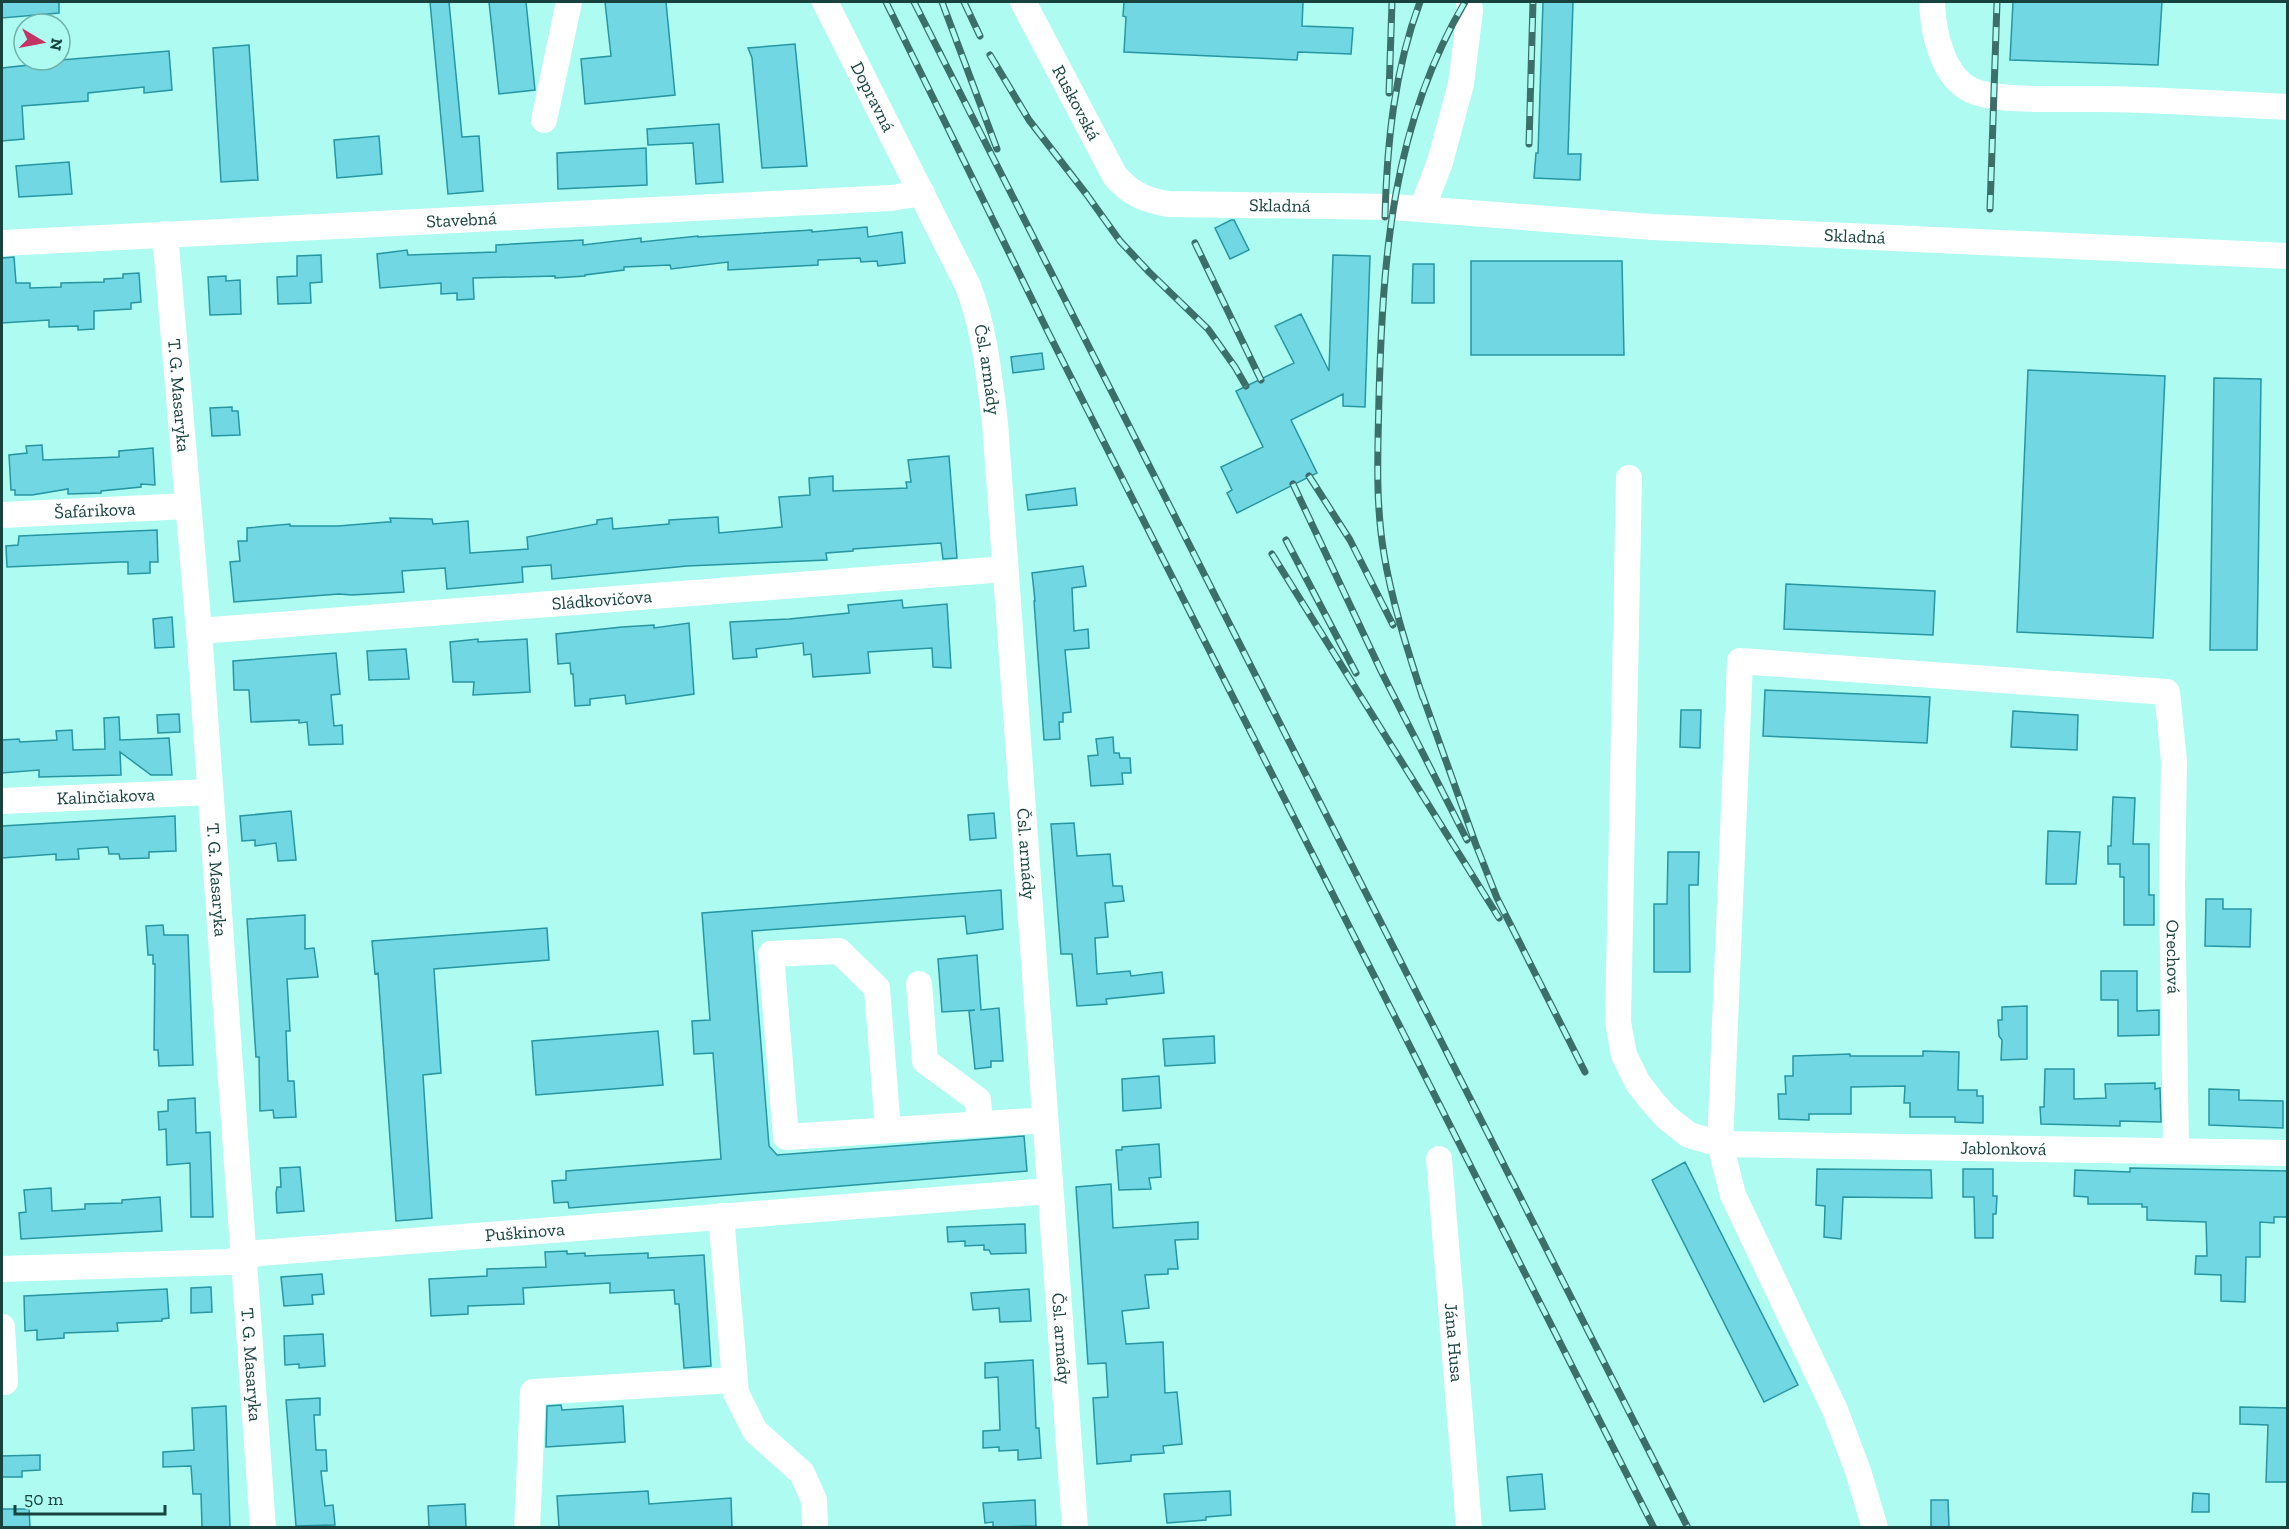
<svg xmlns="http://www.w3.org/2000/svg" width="2289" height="1529" viewBox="0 0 2289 1529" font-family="'Zilla Slab',serif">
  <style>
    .building { fill: #71d7e3; stroke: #2696a2; stroke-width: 1.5 }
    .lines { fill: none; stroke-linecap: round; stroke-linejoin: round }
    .minor { stroke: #fff; stroke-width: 26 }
    .rail-casing { stroke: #3c6f6a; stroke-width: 7 }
    .rail { stroke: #aefbf1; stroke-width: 4.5; stroke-dasharray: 14; stroke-linecap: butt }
    .labels { text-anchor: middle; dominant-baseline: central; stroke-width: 4.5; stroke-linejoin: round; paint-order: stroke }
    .street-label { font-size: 18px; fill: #17423e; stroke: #aefbf1 }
  </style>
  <rect width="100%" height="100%" fill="#aefbf1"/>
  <path class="building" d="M2,2H59V13L2,18Z
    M430,2H449L462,137L479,136L483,191L448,194Z
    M489,2H526L535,90L499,94Z
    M605,2H666L675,95L585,104L581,59L611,56Z
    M1124,2H1303L1302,26L1353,28L1351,54L1298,52L1297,60L1124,52L1126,17L1123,16Z
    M1543,2H1573L1568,154H1581L1580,180L1534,178L1536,153H1538Z
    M2013,2H2162L2158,65L2010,60Z
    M795,44L807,166L762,168L752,58L748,48Z
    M249,45L258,180L221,182L213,48Z
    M169,51L172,90L144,93V87L88,93V101L22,106L24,139L2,141V68L38,64L37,62Z
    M719,124L723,182L696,184L693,143L648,145L647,129Z
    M379,136L382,174L337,178L334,140Z
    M646,148L647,185L558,189L557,153Z
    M69,162L72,194L19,197L16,166Z
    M1231,220H1234L1249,250L1230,259L1215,228Z
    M867,227L868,237L902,232L905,263L878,266L877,261L861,262L860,258L818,260V265L728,270V262L671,269L670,265L624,267V270L585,275V276L555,278V276L473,278L474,299L457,300V293L441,294V283L380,288L377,254L407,250L408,255L496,252V245L583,240V245L641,238V242L698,236V237L812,230V232Z
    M321,255L322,282L310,283L311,303L278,304L277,277L297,276V256Z
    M1333,255L1370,256L1365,407L1343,406V394L1291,420L1317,473L1237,513L1227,493L1232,490L1221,467L1263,447L1236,391L1294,363L1275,326L1301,314L1329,371Z
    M14,257L16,283H30V288L61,287V283L104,282V279L123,278V274L139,273L141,302L131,303V309L94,311V329L78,330V326L49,327V320L2,323V258Z
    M1471,261H1622L1624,355H1471Z
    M1413,264H1434V303H1412Z
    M226,276V281L240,280L241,314L210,315L208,277Z
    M1042,353L1044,369L1013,373L1011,357Z
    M2028,370L2165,376L2153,638L2017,632Z
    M2214,378L2261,379L2257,650H2210Z
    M232,407V411H238L240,435L212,436L210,408Z
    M42,445L43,460L119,457V451L153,448L155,485L141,484V487L101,491V493L68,494V489L32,495H15V490H11L9,455L27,453L26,446Z
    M949,456L957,558L943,559L941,543L853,549V551L826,553L827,560L687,566L552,579L551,565L522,567L523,582L447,589L445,568L402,571L404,592L352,595L339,594L234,602L230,562L240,561L238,541H247V528L290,524V526H338L387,522H391L390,518L432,519L433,524L468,521L470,553L528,549L527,537L597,524V520L612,518L613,529L669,524V520L718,517L719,533L782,527L779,497L810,495L809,478L833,476V491L907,488L906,482H911L908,460Z
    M1075,488L1077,505L1028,510L1026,495Z
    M157,530L158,562H150V573L128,574V562H120L7,567L6,546L18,545L19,536Z
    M1083,566L1086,586L1072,588L1074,631L1088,629L1089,648L1065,650L1071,712L1063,713V722H1059L1060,739L1044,740L1034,601H1035L1032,573Z
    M1786,584L1935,591L1933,635L1784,629Z
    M902,600L903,608L947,604L951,668L933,667L932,648L868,652L870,673L813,677L811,654L804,655L803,643L756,649L757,657L733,659L730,622L789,619L849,613L848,605Z
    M172,617L174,647L155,648L153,619Z
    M689,623L694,694L626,704L625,695L590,699V705L575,706L573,674H571L570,663L558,664L556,634L622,627L654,625V628Z
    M478,639V642L527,639L530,692L473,695L474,682H453L450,642Z
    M406,649L409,679L369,680L367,651Z
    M336,653L340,694L331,695L334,726L342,725L343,744L309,745L307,722L299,723V720L251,722L249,690H234L233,661Z
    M1765,690L1930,697L1927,743L1763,736Z
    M1681,710H1701L1700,748L1680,747Z
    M2013,711L2078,715L2077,750L2011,747Z
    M179,714L180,732L158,733L157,715Z
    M119,717L120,740L169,738L172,775H151L120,752L121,775L39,777V770L2,773V740L19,739L20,742L57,740L56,731L72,730L73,750L105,749L104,718Z
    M1113,737L1114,753H1119L1120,758H1130L1131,773H1122L1123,784L1091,786L1088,756L1098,755L1096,739Z
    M2113,797L2135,798L2133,844H2149V895H2154V925H2124V877H2120V864H2108V846H2111Z
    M291,811L296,860L278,861L276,843L255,846V840L242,841L240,816Z
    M994,813L996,838L970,840L968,815Z
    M175,816L176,851L149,852V858L120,859L119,854H109L108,847L78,849L79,859L56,860V854L2,858V826Z
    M1074,823L1077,856L1110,854L1113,886H1122L1124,901L1105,903L1108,937L1095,938L1097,974L1130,971L1131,976L1162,972L1164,993L1106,999L1107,1004L1077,1006L1072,954H1061L1051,824Z
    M2048,831L2080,832L2076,884H2046Z
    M1668,852H1699L1698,885H1689L1690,972H1654V904H1667Z
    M1001,890L1003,929L967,934L965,916L752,931L769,1146L777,1155L1024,1136L1027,1171L569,1208L568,1202L554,1203L552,1181L566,1180V1171L721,1159L713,1053L694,1054L692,1021L710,1020L702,913Z
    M2206,899H2223V909H2251L2250,947L2205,946Z
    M305,915V949L314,948L318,977L287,979L290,1031H286L288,1081H294L296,1117L274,1118L273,1110L260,1111L259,1057H256L247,919Z
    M163,925L164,935H188L193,1065L159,1066L158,1050H154L155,964H153V955H148L146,926Z
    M547,928L549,960L434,969L441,1073L423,1075L432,1218L396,1221L378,973L375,974L372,941Z
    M977,955L981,1010L999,1008L1003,1061H991V1067L975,1069L969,1011L975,1010L942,1012L938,959Z
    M2101,971H2137V1011L2159,1010V1035L2118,1036V1000H2101Z
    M2027,1006V1059L2001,1060L2002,1040L1999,1036L1998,1020H2002V1007Z
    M658,1031L663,1085L536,1095L532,1041Z
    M1214,1036L1215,1063L1165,1066L1163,1039Z
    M1923,1051L1959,1052L1958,1090H1977V1096H1983V1123L1955,1122V1117H1910V1103H1904L1905,1086L1851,1087V1114H1809V1120L1779,1119L1778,1094H1786L1785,1076H1793V1056L1850,1054V1056H1923Z
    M2045,1069H2074V1099L2106,1098L2105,1084L2155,1083V1089L2160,1088L2161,1122L2120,1121V1126L2041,1124L2040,1107H2044Z
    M1159,1076L1161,1108L1123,1111L1122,1079Z
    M2209,1089L2239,1090V1100L2283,1101V1128L2209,1125Z
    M195,1098L196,1133L210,1132L213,1217H191L190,1163L167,1165L166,1129L159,1130L158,1112L168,1111V1100Z
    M1159,1144L1161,1177L1149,1178L1151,1189L1119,1190L1116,1150H1122V1147Z
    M1685,1162L1798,1385L1764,1402L1652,1180Z
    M300,1167L304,1211L277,1213L276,1193L277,1187H281L280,1168Z
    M2130,1168L2288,1171V1217H2274V1223L2260,1222V1257H2246L2245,1302L2221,1301V1275L2195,1274L2196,1256H2207L2206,1222L2147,1220V1207H2142V1204H2088V1197L2074,1196L2075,1170L2130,1172Z
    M1817,1169L1931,1170L1932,1198L1843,1197L1841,1239L1824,1237L1825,1206L1816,1205Z
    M1963,1169H1993V1196H1997L1996,1214H1993V1238H1975L1974,1197H1963Z
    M1111,1184L1113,1228L1198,1222V1239L1175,1240L1178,1269H1168V1274L1145,1275L1149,1308L1122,1311L1126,1344L1163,1342L1165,1393L1177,1392L1182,1444L1163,1446L1164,1453L1131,1455V1461L1097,1464L1093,1398L1108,1397L1106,1363L1088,1364L1076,1187Z
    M51,1188L52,1211L85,1209V1204L122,1203V1200L160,1197L162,1231L21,1239L19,1213L26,1212L24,1190Z
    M1025,1224L1026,1253L991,1254L989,1250H984V1245L965,1246V1241L948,1242L947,1227Z
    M567,1251V1254L585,1253V1256L648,1253V1258L704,1255L711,1366L684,1368L679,1304H675L674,1290L610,1293V1283L523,1288L524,1304L468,1306V1314L431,1316L429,1279L487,1276V1269L546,1267L545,1252Z
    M322,1274L324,1294L312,1295L313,1304L284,1306L281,1277Z
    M211,1287L212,1312L191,1313V1288Z
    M167,1289L169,1318L162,1319V1321L117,1323L118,1331L64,1333V1338L37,1340V1330L25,1331L24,1296Z
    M1029,1289L1031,1321L1000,1322L999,1308L973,1310L971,1293Z
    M323,1334L325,1366L299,1368V1364L285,1365L284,1336Z
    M1033,1360L1036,1428H1039L1041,1458L1018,1460V1450L999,1451V1447L983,1448V1431L1000,1430L998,1377L985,1378V1363Z
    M320,1398V1415H314L316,1450H326L327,1471H321L325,1506L333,1505L335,1525L296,1526L286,1400Z
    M561,1405L562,1410L623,1406L625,1442L546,1447L547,1406Z
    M226,1406L230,1527H202L201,1494H193L191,1466L163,1467V1452L194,1450L192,1408Z
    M2240,1407L2288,1408V1482H2266L2268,1425L2240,1424Z
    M40,1455V1470L22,1471V1477H2V1456Z
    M1542,1474L1545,1509L1510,1511L1507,1477Z
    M648,1491L649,1504L731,1498L732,1527H559L557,1496Z
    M1230,1491L1231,1515L1206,1517V1520L1167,1523L1164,1494Z
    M2193,1493L2209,1494V1512H2192Z
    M1035,1500L1036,1526L993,1527V1522L985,1523L983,1503Z
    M1931,1500H1948L1949,1527H1931Z
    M465,1504L466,1527H429L428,1506Z
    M2,1509H29L30,1527H2Z"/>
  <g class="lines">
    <g class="minor">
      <path id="s1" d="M825,2L968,286C985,330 989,376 995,423L1075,1528"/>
      <path id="s2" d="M1023,2L1115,176C1131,194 1145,200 1168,204L1393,207L1652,227L2288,256"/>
      <path d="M1932,2C1933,31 1942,76 1971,90C1997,103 2072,98 2104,99C2165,100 2226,104 2288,107"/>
      <path d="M544,120L569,2"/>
      <path d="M1422,209L1440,162L1461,84L1470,11L1469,2"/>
      <path id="s3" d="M165,234L199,631L263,1528"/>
      <path id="s4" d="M2,243L891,198L922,193"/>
      <path id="s5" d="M1629,478L1618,1022L1624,1055L1638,1083L1651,1100L1666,1117L1689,1135L1720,1144L2288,1153"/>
      <path id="s6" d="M2,515L188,506"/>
      <path id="s7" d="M199,631L1005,569"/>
      <path id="s8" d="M2,801L210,792"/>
      <path d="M919,984L925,1061L978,1100L980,1124"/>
      <path d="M888,1130L877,988L839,951L771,954L786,1137L1045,1120"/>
      <path id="s9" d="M1439,1159L1469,1528"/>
      <path d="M721,1216L736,1393L755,1431L802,1473L814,1500L815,1528"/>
      <path id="s10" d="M2,1269L229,1262L259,1253L1049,1191"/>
      <path d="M2,1327L5,1382H2"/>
      <path d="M527,1528L533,1392L734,1380"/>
      <path id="s11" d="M1875,1528L1858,1471L1835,1410L1733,1195L1720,1144L1740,661L2167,692L2174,761L2172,886L2176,1150"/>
    </g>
    <defs>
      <path id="rail" d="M886,2L1048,332L1654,1528
        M914,2L1688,1528
        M942,2L997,149
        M964,2L980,36
        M990,55L1029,120L1087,195L1120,241L1149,272L1208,329L1235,367L1246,386
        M1389,93L1392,2
        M1529,144L1533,2
        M1990,209L1997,2
        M1385,217C1387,143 1394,71 1420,2
        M1195,243L1261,380
        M1309,476L1350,540L1393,625
        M1293,484L1382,673L1467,840
        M1286,540L1356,673
        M1272,554L1499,918
        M1421,691L1476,845L1497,898L1585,1072
        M1423,698C1408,651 1392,603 1384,554C1375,501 1378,449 1379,396C1383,255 1392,126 1465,2"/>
    </defs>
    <use href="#rail" class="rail-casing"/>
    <use href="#rail" class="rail"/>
  </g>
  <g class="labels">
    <g class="street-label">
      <text stroke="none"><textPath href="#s1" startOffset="106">Dopravná</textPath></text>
      <text stroke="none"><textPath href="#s2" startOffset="114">Ruskovská</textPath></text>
      <text stroke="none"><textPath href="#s2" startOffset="370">Skladná</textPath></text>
      <text stroke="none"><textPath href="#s4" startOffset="460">Stavebná</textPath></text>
      <text stroke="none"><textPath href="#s2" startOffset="946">Skladná</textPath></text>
      <text stroke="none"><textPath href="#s1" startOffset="404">Čsl. armády</textPath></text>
      <text stroke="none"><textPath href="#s3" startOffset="162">T. G. Masaryka</textPath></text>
      <text stroke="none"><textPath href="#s6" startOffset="93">Šafárikova</textPath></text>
      <text stroke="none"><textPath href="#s7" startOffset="404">Sládkovičova</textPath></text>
      <text stroke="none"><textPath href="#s8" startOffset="104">Kalinčiakova</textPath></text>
      <text stroke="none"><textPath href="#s1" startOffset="890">Čsl. armády</textPath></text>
      <text stroke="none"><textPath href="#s3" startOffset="648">T. G. Masaryka</textPath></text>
      <text stroke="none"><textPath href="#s11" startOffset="1592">Orechová</textPath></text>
      <text stroke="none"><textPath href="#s5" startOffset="998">Jablonková</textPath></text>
      <text stroke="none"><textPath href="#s10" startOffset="525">Puškinova</textPath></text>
      <text stroke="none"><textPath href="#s1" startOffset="1376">Čsl. armády</textPath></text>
      <text stroke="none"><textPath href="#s9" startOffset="184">Jána Husa</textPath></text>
      <text stroke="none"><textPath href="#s3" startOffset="1134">T. G. Masaryka</textPath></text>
    </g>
  </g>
  <rect width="2289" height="1529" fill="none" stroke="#17423e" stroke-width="6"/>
  <g transform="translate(42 42) rotate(100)"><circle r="28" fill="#aefbf1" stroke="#72b1a9" stroke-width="1.5"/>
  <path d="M0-4.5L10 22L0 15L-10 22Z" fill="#c23563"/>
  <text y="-9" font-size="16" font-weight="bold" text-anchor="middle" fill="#17423e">N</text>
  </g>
  <path d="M15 1505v9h150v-9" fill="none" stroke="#17423e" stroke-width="3"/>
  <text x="24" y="1505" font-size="18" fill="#17423e" stroke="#aefbf1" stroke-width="4.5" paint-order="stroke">50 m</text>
</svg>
